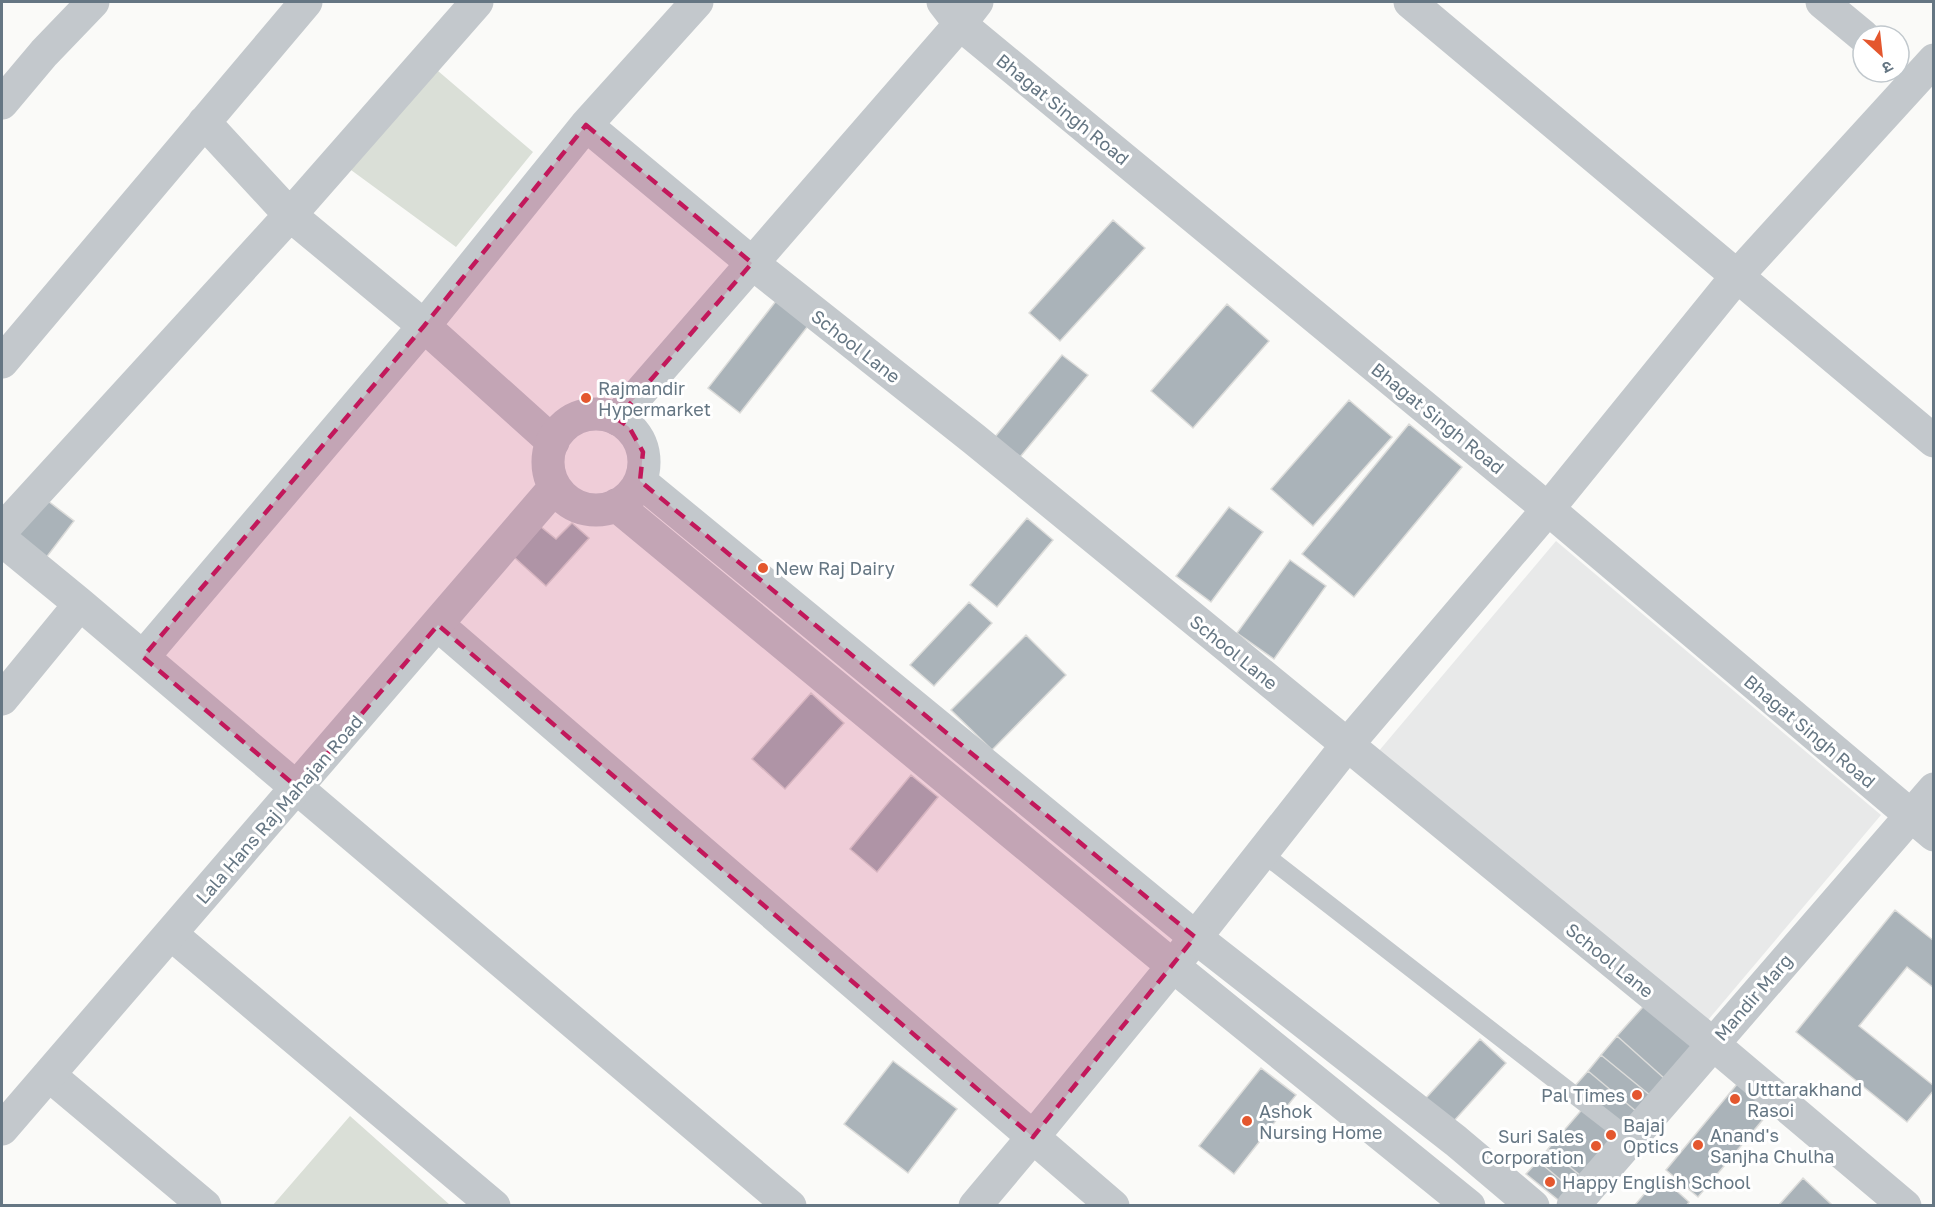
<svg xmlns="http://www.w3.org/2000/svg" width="1935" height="1207" viewBox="0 0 1935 1207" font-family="'Golos Text','Noto Sans Devanagari',sans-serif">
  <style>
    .built { fill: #e8e9e9 }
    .green { fill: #dadfd7 }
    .building { fill: #aab3b9; stroke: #dcdcda; stroke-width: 1.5 }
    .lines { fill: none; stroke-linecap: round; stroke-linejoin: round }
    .service { stroke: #c3c8cc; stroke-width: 18 }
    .minor { stroke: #c3c8cc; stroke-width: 33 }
    .tertiary { stroke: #c3c8cc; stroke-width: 33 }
    .marked { fill: #c2185b; fill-opacity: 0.2; stroke: #c2185b; stroke-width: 4.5; stroke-dasharray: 12 8; stroke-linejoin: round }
    .poi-dot { fill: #e4572e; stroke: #fff; stroke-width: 2 }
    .labels { text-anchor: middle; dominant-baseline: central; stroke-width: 6; stroke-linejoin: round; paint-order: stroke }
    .street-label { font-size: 18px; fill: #657683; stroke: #fff }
    .poi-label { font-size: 18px; fill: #657683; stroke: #fff; text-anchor: start }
  </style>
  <rect width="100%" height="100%" fill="#fafaf8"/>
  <path class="built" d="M1556,541L1881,815L1703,1026L1378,752Z"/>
  <path class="green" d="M424,59L533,152L456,247L336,159Z
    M350,1116L450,1205H273Z"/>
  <path class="building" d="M1113,220L1145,248L1060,341L1029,313Z
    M776,301L808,326L740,413L708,388Z
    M1227,304L1269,341L1193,428L1151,391Z
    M1062,355L1088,375L1020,457L995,437Z
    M1349,400L1392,437L1313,526L1271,489Z
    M1409,424L1462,467L1354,597L1302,554Z
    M39,494L74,521L39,567L4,539Z
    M1229,507L1263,532L1211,602L1176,576Z
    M1027,518L1053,540L997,607L970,585Z
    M572,523L589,538L546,586L514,557L541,527L556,539Z
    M1290,560L1326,586L1274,659L1237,633Z
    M969,602L992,623L934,686L910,665Z
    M1026,635L1066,675L992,750L951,710Z
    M811,693L844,723L785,789L752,759Z
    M911,775L938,797L877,872L850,849Z
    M1895,910L1934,941V988L1907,967L1859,1026L1934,1086V1090L1907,1122L1796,1032Z
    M1650,999L1698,1040L1665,1079L1617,1036Z
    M1617,1036L1665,1079L1651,1096L1601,1055Z
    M1480,1039L1506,1063L1453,1122L1426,1098Z
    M1601,1055L1651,1096L1637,1112L1588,1071Z
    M893,1061L957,1109L908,1173L844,1124Z
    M1261,1068L1296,1095L1234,1174L1199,1146Z
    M1588,1071L1637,1112L1623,1128L1574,1087Z
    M1738,1083L1771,1110L1698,1197L1666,1170Z
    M1585,1106L1619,1134L1582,1177L1548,1149Z
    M1548,1149L1587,1181L1573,1190L1538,1161Z
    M1538,1161L1573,1190L1562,1203L1526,1174Z
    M1538,1161L1573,1190L1562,1203L1526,1174Z
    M1660,1176L1689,1202L1686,1206H1634Z
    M1803,1178L1831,1204L1830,1206H1778Z"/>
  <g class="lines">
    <path class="service" d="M1261,852L1631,1139"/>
    <path class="minor" d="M943,2L960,24L1548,509L1934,835
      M1410,2L1934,441
      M1822,2L1863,36
      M2,103L44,53L93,2
      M204,122L290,215L424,326L553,442
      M586,125L752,263L974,439L1713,1044L1905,1206
      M2,362L306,2
      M617,419L960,24L977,2
      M2,530L290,215L477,2
      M2,540L80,604L790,1206
      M438,625L1113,1206
      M143,657L424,326L586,125L697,2
      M2,699L80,604
      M171,934L494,1206
      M49,1075L205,1206
      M975,1206L1033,1137L1173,966L1347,745L1548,509L1737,276L1934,60
      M1573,1206L1934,789"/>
    <path class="tertiary" d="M548 462a48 48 0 1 1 96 0a48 48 0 1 1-96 0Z
      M640,481L1195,937L1456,1141L1533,1206
      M616,505L1173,966L1469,1206
      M2,1129L555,487"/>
  </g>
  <path class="marked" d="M586,125L752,263L617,419L629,427L643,452L640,481L1195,937L1033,1137L438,625L298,788L143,657L424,326Z"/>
  <g class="poi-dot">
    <circle cx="586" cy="398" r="6"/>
    <circle cx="763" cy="568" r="6"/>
    <circle cx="1637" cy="1095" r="6"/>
    <circle cx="1735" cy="1099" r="6"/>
    <circle cx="1247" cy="1121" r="6"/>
    <circle cx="1611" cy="1135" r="6"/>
    <circle cx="1698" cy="1145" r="6"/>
    <circle cx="1596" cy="1146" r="6"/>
    <circle cx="1550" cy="1182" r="6"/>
  </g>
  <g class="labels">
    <g class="street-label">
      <text transform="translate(1063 109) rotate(39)">Bhagat Singh Road</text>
      <text transform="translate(856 346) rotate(38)">School Lane</text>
      <text transform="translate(1438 418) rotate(39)">Bhagat Singh Road</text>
      <text transform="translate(1234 652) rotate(39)">School Lane</text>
      <text transform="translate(1810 731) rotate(40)">Bhagat Singh Road</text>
      <text transform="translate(279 809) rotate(-49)">Lala Hans Raj Mahajan Road</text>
      <text transform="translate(1610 960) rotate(39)">School Lane</text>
      <text transform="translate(1753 997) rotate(-49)">Mandir Marg</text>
    </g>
    <g class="poi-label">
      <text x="598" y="388">Rajmandir<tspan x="598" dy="21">Hypermarket</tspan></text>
      <text x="775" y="568">New Raj Dairy</text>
      <text x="1747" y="1089">Utttarakhand<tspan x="1747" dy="21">Rasoi</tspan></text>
      <text x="1625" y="1095" text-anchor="end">Pal Times</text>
      <text x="1259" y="1111">Ashok<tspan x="1259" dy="21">Nursing Home</tspan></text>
      <text x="1623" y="1125">Bajaj<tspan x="1623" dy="21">Optics</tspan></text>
      <text x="1710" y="1135">Anand's<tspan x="1710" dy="21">Sanjha Chulha</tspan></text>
      <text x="1584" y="1136" text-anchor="end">Suri Sales<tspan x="1584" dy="21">Corporation</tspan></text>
      <text x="1562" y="1182">Happy English School</text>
    </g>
  </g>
  <rect width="1935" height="1207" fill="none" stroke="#657683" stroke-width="6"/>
  <g transform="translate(1881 54) rotate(153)"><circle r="28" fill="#ffffff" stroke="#c1c8cd" stroke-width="1.5"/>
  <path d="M0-4.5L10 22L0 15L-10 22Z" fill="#e4572e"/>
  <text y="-9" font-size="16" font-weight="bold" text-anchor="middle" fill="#657683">उ</text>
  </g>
</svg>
